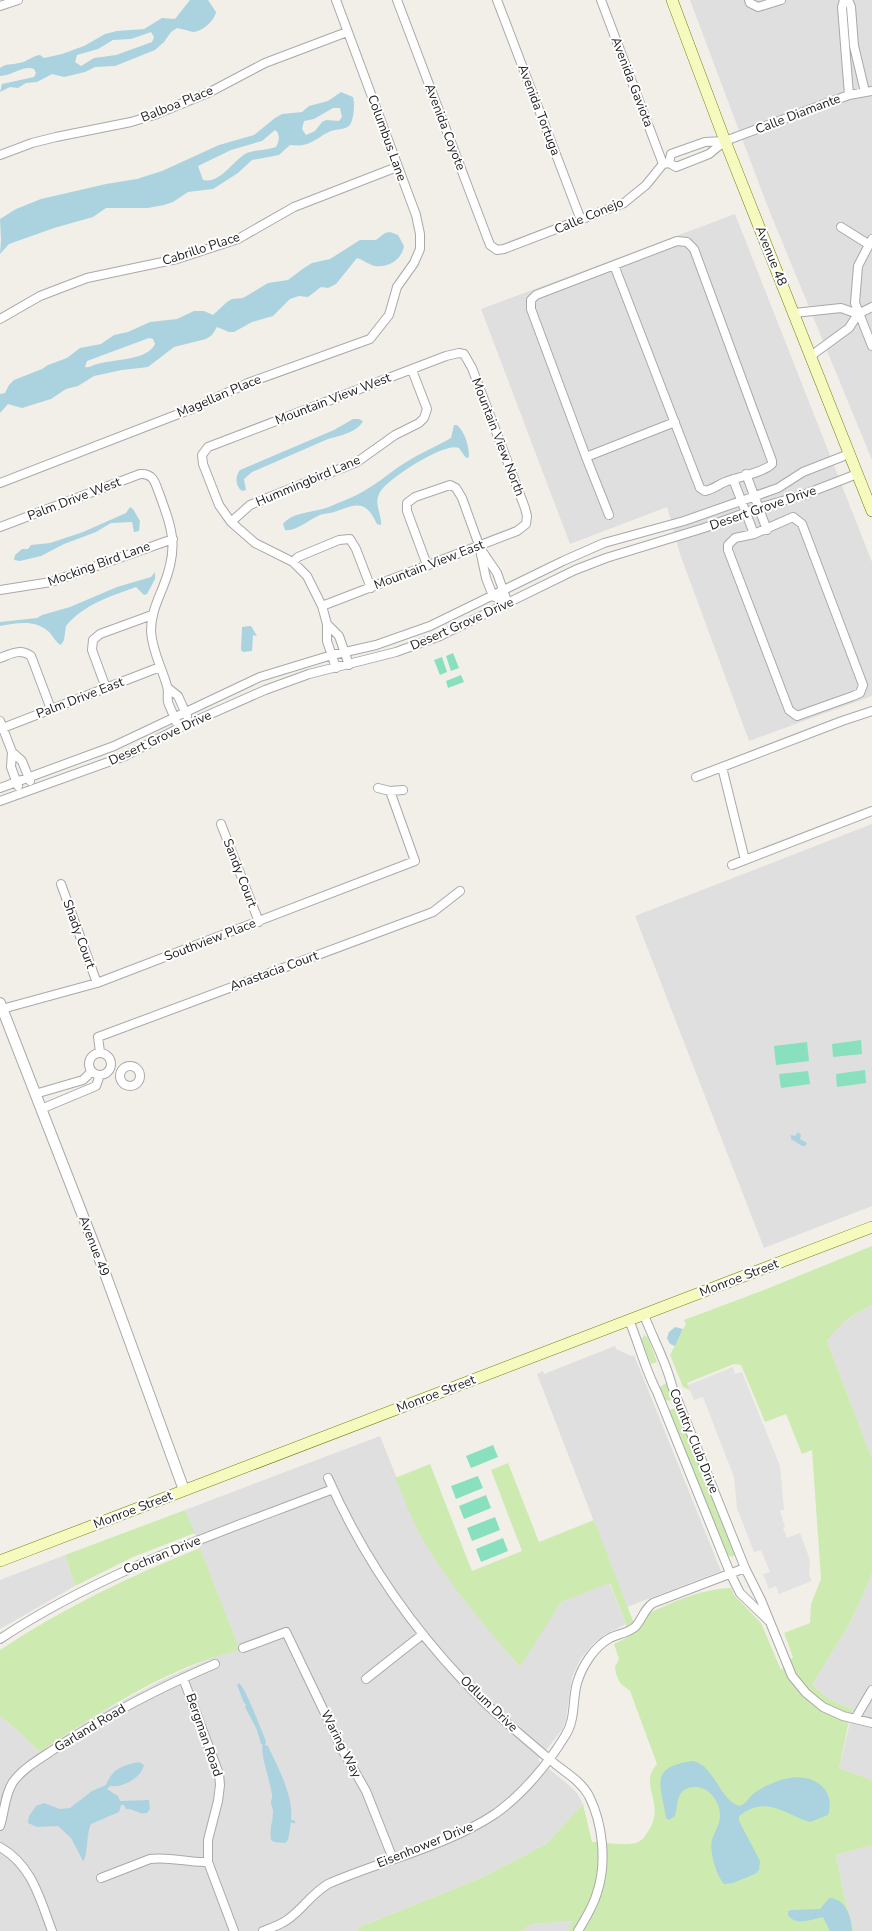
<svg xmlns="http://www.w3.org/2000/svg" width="872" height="1931" viewBox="0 0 872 1931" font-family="'Nunito Sans',sans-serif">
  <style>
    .residential { fill: #e0dfdf }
    .grass { fill: #cdebb0 }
    .pitch { fill: #88e0be }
    .parking { fill: #e2e2e2 }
    .water { fill: #aad3df; fill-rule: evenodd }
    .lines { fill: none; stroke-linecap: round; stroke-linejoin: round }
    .stream { stroke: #aad3df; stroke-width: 2.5 }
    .minor-casing { stroke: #a9a9a9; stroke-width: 10 }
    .tertiary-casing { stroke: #a9a9a9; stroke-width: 12 }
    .secondary-casing { stroke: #707d05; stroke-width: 12 }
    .minor { stroke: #fff; stroke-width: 8 }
    .tertiary { stroke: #fff; stroke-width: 10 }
    .secondary { stroke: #f7fabf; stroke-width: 11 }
    .labels { text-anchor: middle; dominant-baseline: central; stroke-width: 4; stroke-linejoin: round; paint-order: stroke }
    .street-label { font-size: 13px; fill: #222; stroke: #fff }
  </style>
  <rect width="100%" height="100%" fill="#f2efe9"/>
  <path class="residential" d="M690,0H872V460L767,205Z
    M735,214L872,562V696L749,741L680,554L667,507L570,544L481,309Z
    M872,824V1206L764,1248L635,916Z
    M872,1305V1459L827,1341L835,1329L857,1313Z
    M615,1346L616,1349L631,1356L634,1355L721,1571L627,1607L537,1374L543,1371L544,1374Z
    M380,1436L417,1529L462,1597L519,1666L561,1602L609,1582L626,1624L606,1634L595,1642L581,1658L572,1677L566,1719L562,1730L538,1760L570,1786L577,1793L583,1804L546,1844L481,1878L360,1927L357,1931H0V1716L18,1731L40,1752L98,1714L164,1679L218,1655L240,1650L185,1510Z
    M65,1555L75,1586L0,1629V1580Z
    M872,1572V1780L839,1768L853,1710L829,1699L812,1685L849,1625L870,1579Z
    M872,1845V1931H854L845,1900L836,1855Z
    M574,1921L568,1931H520L533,1924Z"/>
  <path class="grass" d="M872,1246V1305C854,1314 838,1324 827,1341L872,1459V1572L870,1579L849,1625L812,1685L829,1699L853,1710L848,1726L839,1768L872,1780V1845L836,1855L845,1900L854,1931H568L573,1921L533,1924L520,1931H357L360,1927L481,1878L546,1844L583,1804L592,1842C605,1842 623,1846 636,1843C641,1841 644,1838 647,1833C668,1804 637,1786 657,1764L630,1691L620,1683L616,1674L615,1667L619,1659L614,1644L626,1638V1624L610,1583L561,1602L520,1667C483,1624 444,1579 417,1529C409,1513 403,1495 395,1478L430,1464L472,1571L522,1551L491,1470L508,1463L539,1542L594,1520L633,1621C663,1606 697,1589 731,1588L734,1595L761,1623L781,1670L793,1657L784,1633L810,1623L811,1604L821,1579L812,1450L802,1454L786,1414L765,1422L741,1365L734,1364L687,1383L690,1390L683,1387L670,1355L686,1324L684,1320L769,1288Z
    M644,1335L648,1337L657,1362L651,1364L641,1340Z
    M666,1383L668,1384L672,1397L670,1401L665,1400L660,1387Z
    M675,1408L677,1409L735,1552L733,1557L727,1555L669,1412L670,1410Z
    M185,1510L195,1533L133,1557L75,1586L65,1555Z
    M200,1548L240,1650C171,1665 98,1713 40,1752L18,1731L0,1716V1650C63,1608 130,1576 200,1548Z"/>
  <path class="pitch" d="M453,653L459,668L451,671L446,656Z
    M442,657L447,672L440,675L434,660Z
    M461,675L464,682L448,688L446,681Z
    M861,1040L862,1054L833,1057L832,1044Z
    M807,1042L809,1061L776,1065L774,1046Z
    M865,1070L866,1083L837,1087L836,1074Z
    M808,1071L810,1084L781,1088L779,1074Z
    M493,1445L498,1457L471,1468L466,1456Z
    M478,1476L483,1488L456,1499L451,1486Z
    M486,1495L491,1508L464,1519L459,1506Z
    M495,1517L500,1530L472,1541L467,1528Z
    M503,1538L508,1551L481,1562L476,1549Z"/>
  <path class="parking" d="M733,1367L735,1374L742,1372L780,1466L784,1510L780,1511L785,1527L783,1528L787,1538L800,1533L810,1560L809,1575L812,1581L779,1594L776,1586L769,1589L763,1574L770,1572L761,1550L754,1552L737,1508L734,1477L703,1397L694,1400L688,1385Z"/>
  <path class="water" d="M190,0H208L216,12C215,20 202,32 193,32C188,31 183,29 177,28L171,32L164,42L155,50L115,66L95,67L85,72L64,77L52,74L37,82L26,83L18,88L10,87L0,92L2,84L34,77L36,73L34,69C23,65 12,76 0,76V68C6,63 12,65 19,63C27,62 32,56 40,55L44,58L62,54L84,46L105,34L117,31L144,29L162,18L175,19ZM151,32L154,37L152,42L116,55L94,58L81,66L75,62L77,55L98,49L113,40L131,39Z
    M341,92L353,97C355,103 354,121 349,126C344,130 336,129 331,131C321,135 314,143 303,145C299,146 294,145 290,145L279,155L252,160L238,173L213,189L188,192L173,202L164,205L148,208H106L93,217L54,228L9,244L0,254L1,240L0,219L16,209L41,199L106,184L137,179L162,171L219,145L254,135L275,118L282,114L302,112L309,106L328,101ZM333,108H340L342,117L339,121L326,120L322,122L315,131L306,135L302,129L304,121L314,119ZM275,130C281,134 279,142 276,147C266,151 254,149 245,154C232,162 220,184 203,180L198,166L231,150L262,141Z
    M390,232L398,235L404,246C402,259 389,268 375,266C369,265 364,260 357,258L336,284L328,288L321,287L308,297L299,296L290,299L273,316L252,322L234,332H229L217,327L212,335L206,339L174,347L148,367L122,370L94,376L78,386L66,389L51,399L22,408L8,404L0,413V394L5,393L9,385L14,380L42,369L48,365L67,358L80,348L101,344L114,335L128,332L150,322L177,319L194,311H204L213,315L227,302L232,299L243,298L268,283L288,280L304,268L312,263L330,259L360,240H376L385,233ZM149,338L153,339L155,344C147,361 113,359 97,364C92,365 90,368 85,367L87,361Z
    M353,419H359L363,421C358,432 339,436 328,439L252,472L244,479L246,490L242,491C235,486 235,476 240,470L334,430Z
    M454,425H457C465,432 469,446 469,457L466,458L459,448C444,442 388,479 380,492C373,504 382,514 381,525L377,524C365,499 357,504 334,512C328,514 322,513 316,517C308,521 294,532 285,530L283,524C293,511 316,513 331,506C342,501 354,497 364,491C376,484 386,476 397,468C414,456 433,448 451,438Z
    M130,507L133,509L140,521L139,531L134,532L132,522L111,523L96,532L64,544L41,556L20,561L14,560L15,555L22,549H28L31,545L50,543L83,532L126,513Z
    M155,572V579L147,594L144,595L136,587C111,596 83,605 66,626L64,640L61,645C56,643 53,636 49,632C36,619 16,623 0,626V622L37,618L42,615L70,607L117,587L151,577Z
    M251,626L257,636L253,635L252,651L243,652L241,650L242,627Z
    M798,1132L801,1135L800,1139L807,1143L805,1146H802L791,1139V1135L795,1136Z
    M675,1327L683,1329L675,1346L670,1344L667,1338L669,1332Z
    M239,1683C246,1688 261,1730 266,1741L265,1745L268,1746C276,1763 290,1790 291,1809C292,1819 290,1830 288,1840L285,1843L274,1842L271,1840C269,1830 273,1821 273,1812C273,1809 271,1805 271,1802C271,1800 272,1799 272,1796C272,1786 259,1752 263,1745L261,1744L257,1730L245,1707L246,1704L244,1703L237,1685Z
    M693,1761C715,1766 718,1798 739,1806C746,1804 747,1800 752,1795C759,1788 776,1781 785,1779C810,1772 837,1787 828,1815L810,1822C785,1815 767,1794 739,1816V1821L760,1861L759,1870L755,1874L733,1883L724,1884C716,1875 709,1851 712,1840C714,1832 720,1825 720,1816C721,1799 703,1780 686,1789C676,1794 678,1807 675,1816L669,1820L666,1818C661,1785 648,1767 693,1761Z
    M139,1762L144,1765C141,1778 123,1788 110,1786L107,1789L118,1796L120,1801L149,1800L150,1809L147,1813C139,1815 134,1808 126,1809L124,1805H121L119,1812L91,1824C86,1834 88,1858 83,1861L71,1838L58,1826L37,1827L28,1823L29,1816L36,1806L44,1803L60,1809L70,1808L92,1791L106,1785C112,1769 123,1765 139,1762Z
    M829,1898C846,1898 852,1918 852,1931H830L823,1917C812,1919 796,1927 788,1915V1911L792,1910L820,1909Z"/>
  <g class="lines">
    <path class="stream" d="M291,1821L294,1822"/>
    <defs>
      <path id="minor" d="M397,0L490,245L497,250L504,249L624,203L646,185L663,164L669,163L676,167L709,154L725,141
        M497,0L581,220
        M601,0L663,164
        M749,0L750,3L758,7L781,0
        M844,0L842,7L849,95
        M848,0L851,7L854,46L865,92
        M0,6L18,0
        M0,155L32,143L56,137L131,122L154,115L210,92L265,63L347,32
        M669,163L671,154L705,142L725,141L849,95L872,91
        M841,227L868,244
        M872,239L858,266L855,303L872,346
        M794,313L841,308L858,314
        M0,319L40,296L87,278L177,259L238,239L294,207L397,167
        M812,355L849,328L858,314L872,307
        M586,457L675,422
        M746,474L767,530
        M733,479L754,534
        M0,483L194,408L248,383L370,339L389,315L397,287L414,263L420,249V234L416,215L336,0
        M609,515L586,457L531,309V300L536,295L677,241L687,242L694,249L772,461V464C763,473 737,477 725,482C718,485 712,490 705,491L700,488L614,265
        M793,517L802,524L863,685L860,693L853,696L797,716L789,710L728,550V545L735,538L754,534Z
        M231,522L250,505L357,462L395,435L419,423L424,418L427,409L412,370
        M0,527L140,474C153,473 155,482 159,493C173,531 179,548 163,587C157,602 151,614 151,631C152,651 162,668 167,686C169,691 167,697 168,702C170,708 174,715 176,722
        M482,551L497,573L508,604
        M293,562L298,557L339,540L350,539L356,549L371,588
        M427,565L407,511V503L415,497L450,485L456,488L462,498L479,545L486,578L493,596L508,604
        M0,590L51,582L173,539
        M322,606L517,531L526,524L527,516L525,508L472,368L464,354L459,353L446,356L216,444L208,447L202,455L203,464L219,505L231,522L255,543L293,562L307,576L322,606L327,624V641L336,668
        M327,624L339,636L349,665
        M0,658C11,654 20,648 31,656L51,709
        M106,688L92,650L93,640L100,634L152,615
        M168,688L178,696L187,716
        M0,721L12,752L11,767L18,786
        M0,729L160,667
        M12,752L22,761L30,781
        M722,767L745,860
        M696,777L842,721L872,711
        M0,788L114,746L260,677L332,655L376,645L430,626L563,561L604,543L684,521L778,488L803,472L849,454
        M378,788L390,791L403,790
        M0,801L125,756L179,728L265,690L309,674L396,652L440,636L575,570L606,558L704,528L758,508L803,495L857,474
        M221,824L259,922
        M732,865L872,811
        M61,884L97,983
        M2,1009L97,983L415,861L390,791
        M100,1052L98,1037L433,912L460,891
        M89 1064a11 11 0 1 1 22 0a11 11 0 1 1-22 0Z
        M120 1076a10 10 0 1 1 20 0a10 10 0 1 1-20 0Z
        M35,1094L83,1080L91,1072
        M41,1109L96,1086L100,1075
        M644,1315C653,1339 666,1361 672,1386L745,1568L761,1600L792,1676L806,1693L823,1707L843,1716L872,1723
        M629,1320C639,1344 645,1369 657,1392L730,1573L740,1593L769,1621
        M328,1478C365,1562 418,1637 483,1701C506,1723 530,1743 554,1763C566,1773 581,1781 589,1796C603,1824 607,1863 597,1893C593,1907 585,1919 578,1931
        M0,1639C102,1571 219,1533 333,1489
        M243,1648L286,1632L343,1751L366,1791L393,1859
        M183,1678L219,1774L220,1785L218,1801L208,1840V1862L234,1931
        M366,1679L423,1634
        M855,1719L872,1690
        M0,1826C5,1811 4,1796 13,1782C24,1767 43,1757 59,1746C109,1714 161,1687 215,1664
        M0,1847C32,1865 40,1899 52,1931
        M101,1878L150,1859C169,1856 188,1863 208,1862
        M263,1931C271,1928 280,1925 287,1920C303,1909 310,1895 328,1884C383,1860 445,1847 495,1814C522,1795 548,1764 565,1736C576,1719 572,1701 577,1683C582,1666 594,1647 610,1638C618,1634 628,1633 635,1627C642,1620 644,1609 653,1603L745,1568"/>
      <path id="tertiary" d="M0,1003L102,1265L184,1490"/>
      <path id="secondary" d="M672,0L725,141L872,511
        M0,1561L872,1227"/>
    </defs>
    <use href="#minor" class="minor-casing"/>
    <use href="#tertiary" class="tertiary-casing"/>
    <use href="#secondary" class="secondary-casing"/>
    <use href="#minor" class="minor"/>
    <use href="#tertiary" class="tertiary"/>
    <use href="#secondary" class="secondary"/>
  </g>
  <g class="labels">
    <g class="street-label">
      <text transform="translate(632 82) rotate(69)">Avenida Gaviota</text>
      <text transform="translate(177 104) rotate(-22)">Balboa Place</text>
      <text transform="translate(539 110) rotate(69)">Avenida Tortuga</text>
      <text transform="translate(798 114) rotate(-21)">Calle Diamante</text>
      <text transform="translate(445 127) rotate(69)">Avenida Coyote</text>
      <text transform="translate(387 138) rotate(70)">Columbus Lane</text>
      <text transform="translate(589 216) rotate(-23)">Calle Conejo</text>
      <text transform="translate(201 249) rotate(-18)">Cabrillo Place</text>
      <text transform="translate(771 256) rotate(68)">Avenue 48</text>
      <text transform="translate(219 396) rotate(-23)">Magellan Place</text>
      <text transform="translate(333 399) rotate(-21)">Mountain View West</text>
      <text transform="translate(498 437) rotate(69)">Mountain View North</text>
      <text transform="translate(308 481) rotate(-23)">Hummingbird Lane</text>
      <text transform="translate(74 499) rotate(-21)">Palm Drive West</text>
      <text transform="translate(763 508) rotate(-19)">Desert Grove Drive</text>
      <text transform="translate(99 564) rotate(-20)">Mocking Bird Lane</text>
      <text transform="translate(429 565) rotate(-21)">Mountain View East</text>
      <text transform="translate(462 624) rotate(-24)">Desert Grove Drive</text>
      <text transform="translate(80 698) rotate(-21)">Palm Drive East</text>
      <text transform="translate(160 738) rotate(-25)">Desert Grove Drive</text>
      <text transform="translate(240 873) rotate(69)">Sandy Court</text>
      <text transform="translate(79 934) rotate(70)">Shady Court</text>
      <text transform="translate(210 940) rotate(-21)">Southview Place</text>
      <text transform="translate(274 971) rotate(-20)">Anastacia Court</text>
      <text transform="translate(94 1246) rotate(69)">Avenue 49</text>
      <text transform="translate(739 1278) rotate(-21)">Monroe Street</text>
      <text transform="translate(436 1394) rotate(-21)">Monroe Street</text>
      <text transform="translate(694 1441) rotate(68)">Country Club Drive</text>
      <text transform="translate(133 1510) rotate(-21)">Monroe Street</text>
      <text transform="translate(162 1555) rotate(-22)">Cochran Drive</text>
      <text transform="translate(489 1704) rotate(44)">Odlum Drive</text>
      <text transform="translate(90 1728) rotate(-31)">Garland Road</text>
      <text transform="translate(204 1735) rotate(71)">Bergman Road</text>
      <text transform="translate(341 1744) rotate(63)">Waring Way</text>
      <text transform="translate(425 1845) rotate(-22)">Eisenhower Drive</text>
    </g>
  </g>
</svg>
